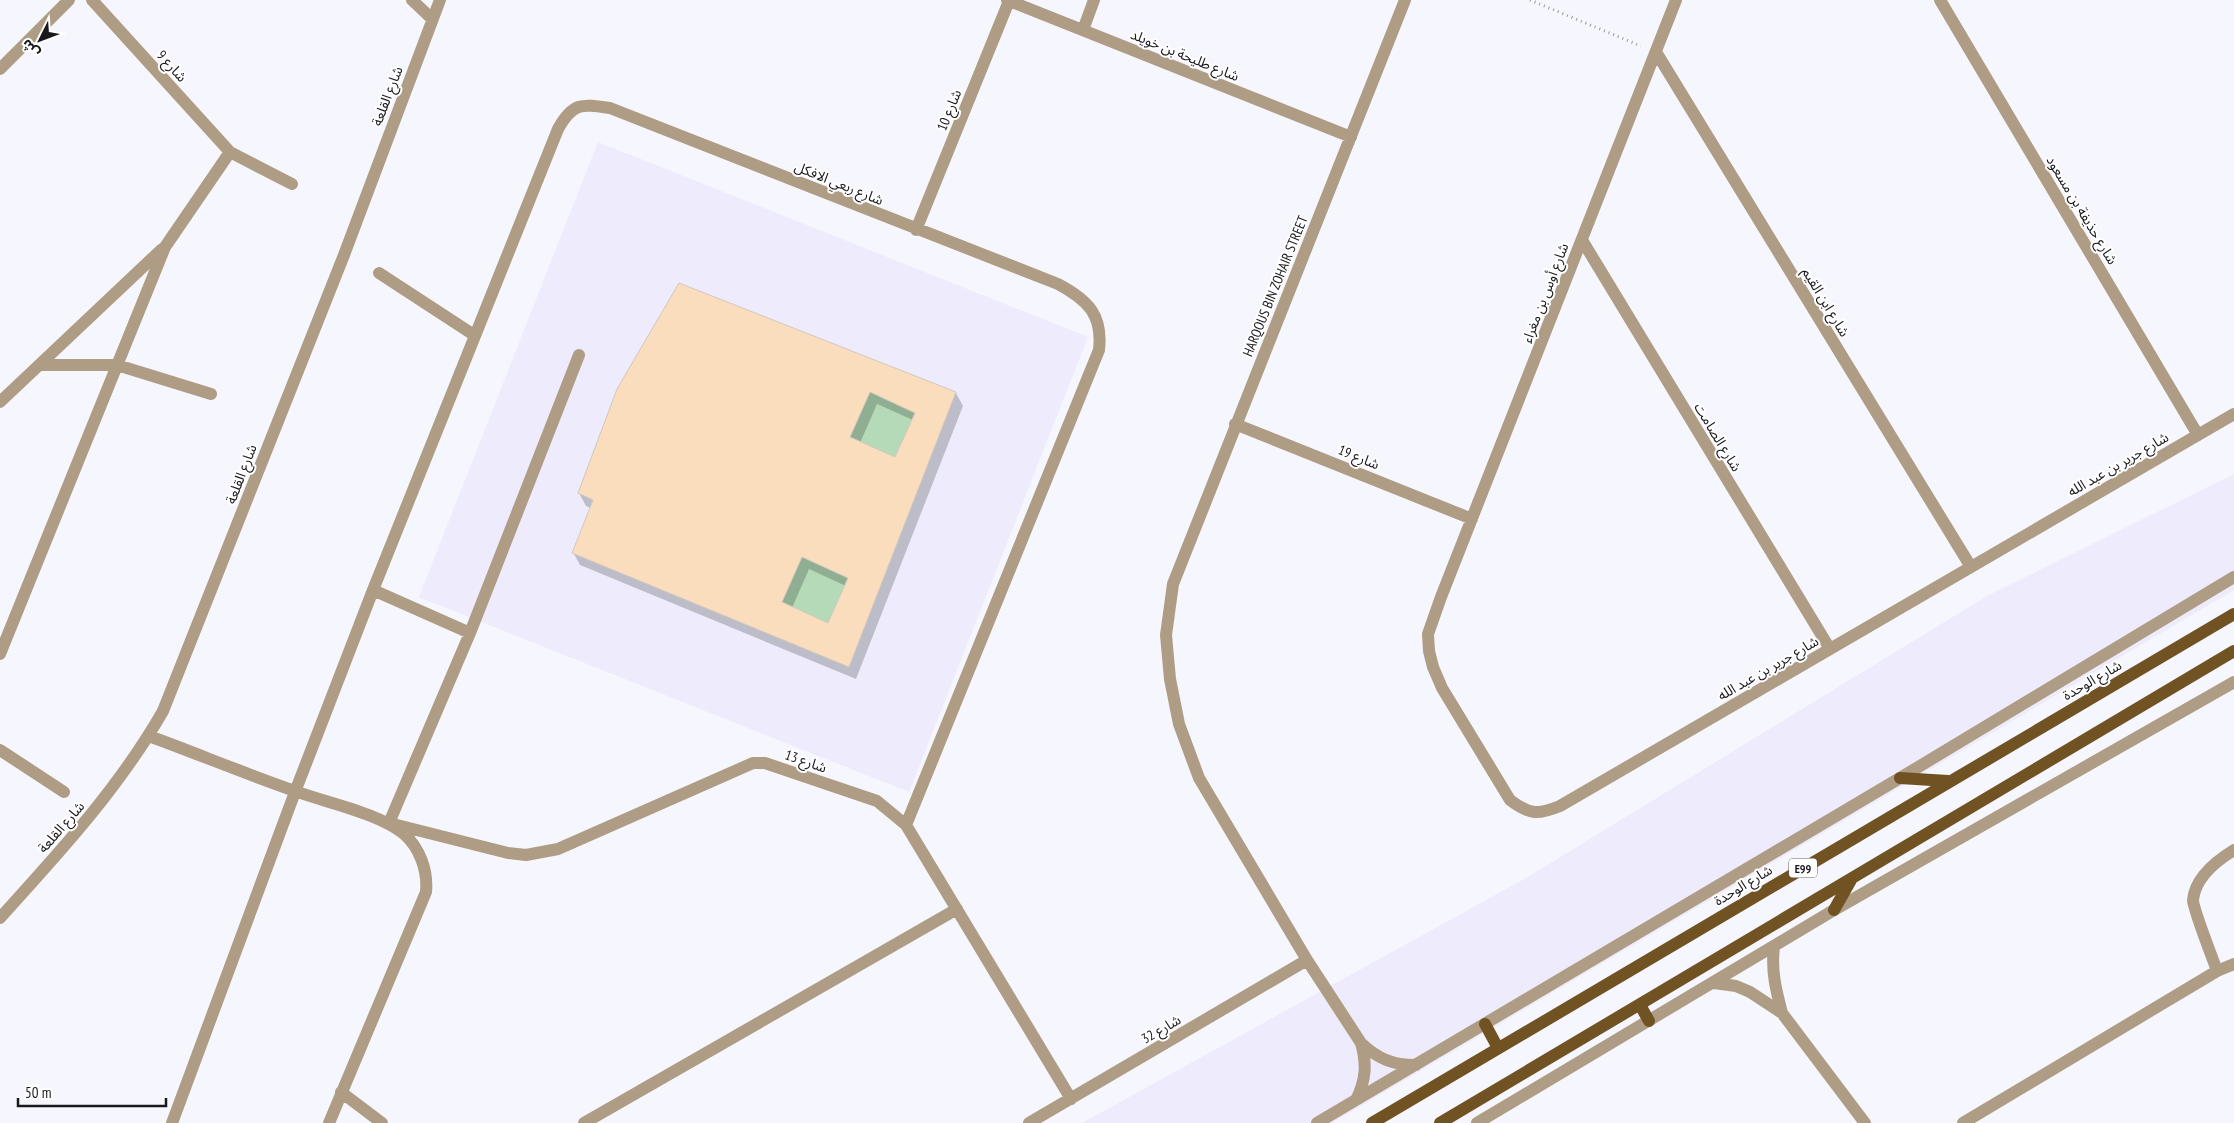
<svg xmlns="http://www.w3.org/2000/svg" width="2234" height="1123" viewBox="0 0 2234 1123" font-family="'PT Sans Narrow','Noto Sans Arabic',sans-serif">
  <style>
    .built { fill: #edebfc }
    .green { fill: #b4dab7 }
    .shadow { fill: #0003; fill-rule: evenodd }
    .building { fill: #faddbc; stroke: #d2c8bd; fill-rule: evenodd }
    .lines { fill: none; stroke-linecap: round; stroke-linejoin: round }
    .path { stroke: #9b9ba1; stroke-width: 3; stroke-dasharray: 1 4; stroke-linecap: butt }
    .minor { stroke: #ae9d84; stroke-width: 12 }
    .major { stroke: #715323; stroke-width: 12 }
    .labels { text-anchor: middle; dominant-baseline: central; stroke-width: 4; stroke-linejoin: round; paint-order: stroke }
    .shield { fill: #fff; stroke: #5e5e61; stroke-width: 1 }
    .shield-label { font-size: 12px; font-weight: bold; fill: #19191d }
    .street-label { font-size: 14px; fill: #19191d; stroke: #fff }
  </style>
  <rect width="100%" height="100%" fill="#f6f6fe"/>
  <path class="built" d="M598,142L1088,337L909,792L419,597Z
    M2234,474V590L1332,1123H1082L1526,878L1987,596Z"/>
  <path class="green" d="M870,392L915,413L895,457L850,437Z
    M802,557L848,578L828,623L782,602Z"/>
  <path class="shadow" d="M679,284L956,393L963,406L856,679L580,565L573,552L591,508L586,506L579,493ZM877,404L913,420L896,459L860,443ZM809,569L846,586L828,625L792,608Z"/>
  <path class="building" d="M679,283L956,392L849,667L572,553L593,500L578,493L617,389ZM870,392L915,413L895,457L850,437ZM802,557L848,578L828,623L782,602Z"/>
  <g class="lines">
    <path class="path" d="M1530,0L1641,46"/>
    <path class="minor" d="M92,0L230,152L292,184
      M412,0L432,19
      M1007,0L1351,137
      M1405,0L1173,584L1166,635L1170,679L1179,724L1199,778L1307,960L1361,1043C1378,1059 1393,1065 1416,1065
      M1676,0L1441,597L1428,634L1429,651L1433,667L1442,688L1510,800C1530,815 1538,815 1560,806L2234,414
      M1940,0L2198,435
      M1083,30L1094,0
      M1656,52L1971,567
      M0,69L69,0
      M916,230L1009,1
      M1582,240L1830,649
      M379,273L474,335
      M40,365H117L211,394
      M0,402L162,249
      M1235,424L1472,519
      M470,633L579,355
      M0,654L165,247L230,152
      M149,736C198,754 246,774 295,791C327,803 379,813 404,834C420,848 428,871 426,892L329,1123
      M0,750L64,792
      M906,825L1099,350C1103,315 1088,300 1058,284L610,108C582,104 573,102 558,129L373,590L470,633L389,823L508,853L526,855L558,849L753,763H765L877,801L906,825L1071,1099
      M0,918C59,853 119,788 163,711L344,255L440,0
      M1774,947C1771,971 1776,990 1782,1013
      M2217,971L2234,964
      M1714,983L1736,986L1750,992L1782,1013L1865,1123
      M341,1092L382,1123
      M1356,1100C1366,1080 1367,1064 1361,1043
      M172,1123L295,792L373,590
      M584,1123L957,909
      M1029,1123L1307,960
      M1317,1123L1900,778L2234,577
      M1477,1123L1834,910L2234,682
      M1963,1123L2217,971C2213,959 2193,909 2193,900C2195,878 2216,861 2234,850"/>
    <path class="major" d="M1900,778L1948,781
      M1834,910L1851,880
      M1640,1005L1649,1021
      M1485,1024L1498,1048
      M1372,1123L2234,614
      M1440,1123L2234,651"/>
  </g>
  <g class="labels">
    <rect class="shield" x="1789" y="858.5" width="28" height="19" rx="4"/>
    <g class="shield-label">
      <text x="1803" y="868">E99</text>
    </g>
    <g class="street-label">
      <text transform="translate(1185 55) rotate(22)">شارع طليحة بن خويلد</text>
      <text transform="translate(172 66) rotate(48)">شارع 9</text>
      <text transform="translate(387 96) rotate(-69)">شارع القلعة</text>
      <text transform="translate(949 110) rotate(-68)">شارع 10</text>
      <text transform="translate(839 183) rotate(22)">شارع ربعي الافكل</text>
      <text transform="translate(2082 210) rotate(59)">شارع حذيفة بن مسعود</text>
      <text transform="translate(1275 286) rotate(-68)">HARQOUS BIN ZOHAIR STREET</text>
      <text transform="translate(1545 293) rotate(-69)">شارع أوس بن مغراء</text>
      <text transform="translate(1826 302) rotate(59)">شارع ابن القيم</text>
      <text transform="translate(1718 437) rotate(59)">شارع الصامت</text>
      <text transform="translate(1359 457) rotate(22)">شارع 19</text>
      <text transform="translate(2118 464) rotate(-30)">شارع جرير بن عبد الله</text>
      <text transform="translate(241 474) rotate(-69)">شارع القلعة</text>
      <text transform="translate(1768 668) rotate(-30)">شارع جرير بن عبد الله</text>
      <text transform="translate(2092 680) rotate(-30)">شارع الوحدة</text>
      <text transform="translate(806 761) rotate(19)">شارع 13</text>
      <text transform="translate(61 827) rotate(-49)">شارع القلعة</text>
      <text transform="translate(1743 885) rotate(-31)">شارع الوحدة</text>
      <text transform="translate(1161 1029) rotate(-30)">شارع 32</text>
    </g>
  </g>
  <g transform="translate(40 40) rotate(228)" stroke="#ffffff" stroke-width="4" paint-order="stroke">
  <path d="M0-4L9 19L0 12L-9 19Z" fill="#19191d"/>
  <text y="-8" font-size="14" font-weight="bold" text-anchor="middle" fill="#19191d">ش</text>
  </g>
  <path d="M18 1098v8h148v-8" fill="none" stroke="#19191d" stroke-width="2.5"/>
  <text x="25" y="1098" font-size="15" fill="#19191d" stroke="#ffffff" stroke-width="4" paint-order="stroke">50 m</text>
</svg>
